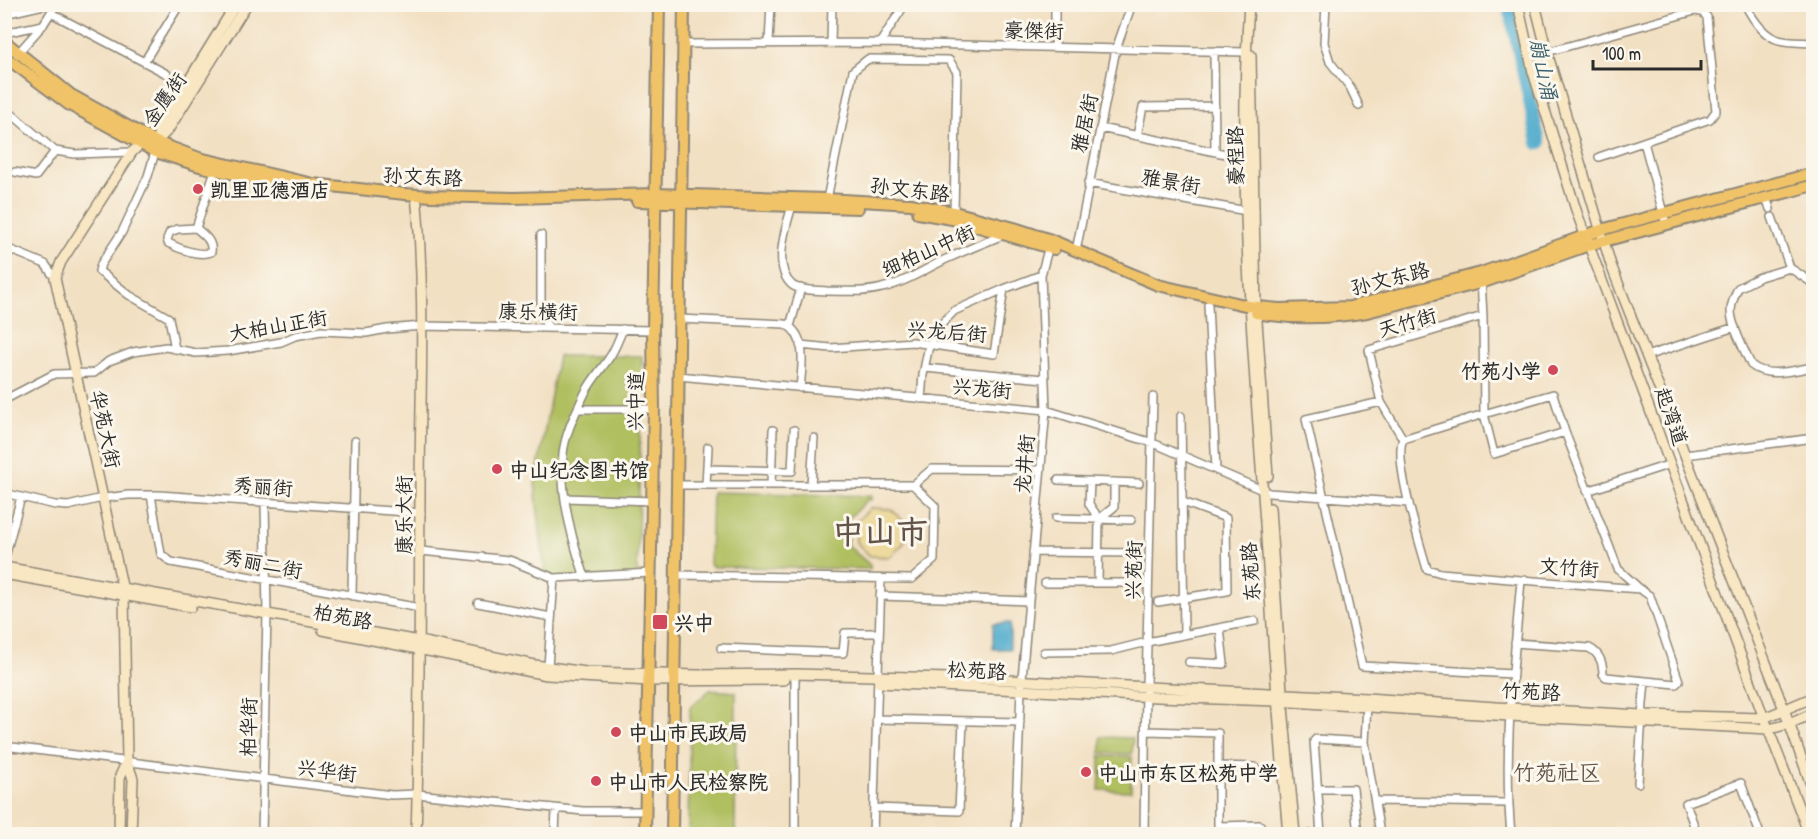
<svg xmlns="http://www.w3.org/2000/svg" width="1818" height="839" viewBox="0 0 1818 839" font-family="'Patrick Hand','LXGW WenKai TC',sans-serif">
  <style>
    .green { fill: #b0bf61; stroke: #6e7546; stroke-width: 1.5 }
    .sand { fill: #eeda9e; stroke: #8c8264; stroke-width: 1.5 }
    .water { fill: #4eaacc; stroke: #3c6a7c; stroke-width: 1.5 }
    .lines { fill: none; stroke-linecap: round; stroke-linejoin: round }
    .river { stroke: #4eaacc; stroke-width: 14 }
    .street-casing { stroke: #8e8677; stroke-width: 10 }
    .secondary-casing { stroke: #8e8677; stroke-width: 12 }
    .primary-casing { stroke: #8e8677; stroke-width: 14 }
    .street { stroke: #fff; stroke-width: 7 }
    .secondary { stroke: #f9e7c3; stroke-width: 9 }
    .primary { stroke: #f1c369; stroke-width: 10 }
    .poi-dot { fill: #d1495b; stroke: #fbf7ec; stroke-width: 2 }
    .labels { text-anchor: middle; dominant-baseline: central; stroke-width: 6; stroke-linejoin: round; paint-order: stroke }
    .street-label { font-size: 20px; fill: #2b2b2b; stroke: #fbf7ec }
    .poi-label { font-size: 20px; font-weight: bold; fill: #2b2b2b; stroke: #fbf7ec; text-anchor: start }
    .water-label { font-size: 21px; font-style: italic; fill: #395e6b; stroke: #fbf7ec }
    .quarter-label { font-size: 22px; fill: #625247; stroke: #fbf7ec }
    .town-label { font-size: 32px; font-weight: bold; fill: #625247; stroke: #fbf7ec }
  </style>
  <rect width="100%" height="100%" fill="#fbf7ec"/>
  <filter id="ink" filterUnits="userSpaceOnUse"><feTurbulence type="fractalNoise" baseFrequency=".0167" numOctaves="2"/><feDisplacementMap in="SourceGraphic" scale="12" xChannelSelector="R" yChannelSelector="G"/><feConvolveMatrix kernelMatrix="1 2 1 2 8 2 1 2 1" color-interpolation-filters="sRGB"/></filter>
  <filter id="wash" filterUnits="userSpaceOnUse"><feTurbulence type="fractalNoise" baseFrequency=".008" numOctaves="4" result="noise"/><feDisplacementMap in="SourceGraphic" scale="24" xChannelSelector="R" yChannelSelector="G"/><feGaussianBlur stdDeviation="1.35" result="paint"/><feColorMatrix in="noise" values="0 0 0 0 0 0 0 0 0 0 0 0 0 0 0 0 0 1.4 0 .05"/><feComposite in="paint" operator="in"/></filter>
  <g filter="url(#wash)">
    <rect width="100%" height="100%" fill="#f2e0c3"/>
    <path class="green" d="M558,356H642L637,581L545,578L535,484Z
      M712,492L872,496V500L868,499L849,518L847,545L870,565V569L713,567L710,564Z
      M710,690L736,692L735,834H688L690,707Z
      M1101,737L1133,738L1132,754L1101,753Z
      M1100,756L1132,757L1131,773L1100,772Z
      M1100,774L1131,775V791L1099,790Z"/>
    <path class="sand" d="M870,508L891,509L905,523L904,543L890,557L870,556L856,542V522Z"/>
    <path class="water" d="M1010,623V649H993V624Z"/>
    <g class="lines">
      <path class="river" d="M1509,4L1539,143"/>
    </g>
  </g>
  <g filter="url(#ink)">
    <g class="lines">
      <defs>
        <path id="street" d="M1055,4V47
          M1326,4L1324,43L1330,62L1350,87L1359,106
          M1745,4C1752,18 1763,36 1779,40C1789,43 1802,42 1814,43
          M51,13L167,74
          M4,14L48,4
          M4,33L43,25
          M769,43L771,4
          M831,43L832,4
          M880,43L905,4
          M684,44L880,43L1245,52
          M1214,51L1215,152
          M1547,52L1695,11L1702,12L1707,17L1716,111L1710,119L1599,157
          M17,54L43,25L56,4
          M144,62L180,4
          M7,110L55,151L75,154L132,152
          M1100,128L1245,158
          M1137,136L1143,107L1215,106
          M1644,142L1666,224
          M156,149L148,176L122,232L101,264L99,271L129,295L169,318L175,349
          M15,172L36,176L55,151
          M1088,183L1247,211
          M1766,197L1770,209
          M827,199L853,71L868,59L949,60L957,72L954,212
          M792,206C786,226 772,268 792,285C800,291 817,290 827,291C845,291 864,293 882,288C904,283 924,270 944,260C964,251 983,243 1003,235
          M1772,217L1790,268
          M196,228C204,235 213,241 211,252C199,257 180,249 168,243L167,239L170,232L178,229L196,228L215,170
          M541,235V315L549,328
          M4,247L45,264L55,278
          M1076,251L1116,49L1132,4
          M1481,280L1483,316L1484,414L1553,394L1565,432L1618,569L1640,589L1521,580L1441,573L1427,569C1420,544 1393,460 1403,439L1484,414L1494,454L1565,432
          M1814,284L1790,268L1760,277L1738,288C1735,295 1731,303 1731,311C1731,326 1745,351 1751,365C1768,379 1793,370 1814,367
          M1208,305L1216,470
          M1483,316L1369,350L1381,402L1306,419L1362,666L1513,674
          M679,319L785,324C808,335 802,367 800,388
          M790,326L801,288
          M800,345L831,348L913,342L994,354L1004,289
          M1646,356L1735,327
          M925,368L1044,379
          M678,376L1046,410L1153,443L1269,493L1409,503
          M921,399L923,375L928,350L935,331L954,311L1004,289L1041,275
          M4,400L54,374L94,373L109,361L133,352L166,347L196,353L228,351L281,342L295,336L321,331L366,333L387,329L422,326L653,330
          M1381,402L1403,439
          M578,409H654
          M1181,416L1184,635
          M1685,455L1814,438
          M707,469L792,471L794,430
          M1058,480L1139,483
          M1090,481L1089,504L1099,519L1098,583
          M677,485H913L932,469L1040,470
          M706,485L708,447
          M771,485L773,430
          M811,485L814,438
          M1587,491L1671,464
          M4,493L55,505L68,506L98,499L128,495H159L421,513
          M151,495L161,554L171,562L420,608
          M565,498L652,501
          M1056,518L1131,520
          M1099,519L1114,507V482
          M421,551L509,560L554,578L651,573
          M1033,552L1137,553
          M4,561L21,497
          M677,575L912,579L934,560L935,506L913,485
          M585,577C571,538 560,496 563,454C565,433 576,412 585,393C592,379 603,368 611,355C616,347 619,338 623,329
          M1045,583H1136
          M352,596L355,441
          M880,596L1029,601
          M1158,602L1227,591L1226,518L1183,502
          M478,603L551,617
          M1515,643L1589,648C1599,653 1603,662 1603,674L1606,677L1676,684L1679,681L1650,596L1640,589
          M721,648L843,653L845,633H879
          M1044,652L1111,651L1147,642L1255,621
          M1189,662L1224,664L1220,628
          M548,667L554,578
          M1367,704L1365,742L1380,834
          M876,719L1020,722
          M1146,731L1218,733V834
          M4,746L392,795L417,794L583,811H646
          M1218,766L1255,767
          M1638,783L1642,715L1645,681
          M1317,789H1353L1358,834
          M1375,801L1508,803
          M874,808L959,811L963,721
          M1218,826L1260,825
          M262,834L267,614L265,502
          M555,834L556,809
          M795,834V674
          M873,834L881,579
          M1015,834L1021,690L1046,410L1041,275L1049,246
          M1144,834L1146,687L1153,397
          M1310,834H1317
          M1321,834L1314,741L1316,739L1365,742
          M1511,834C1503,750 1514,665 1521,580
          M1697,834L1686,803L1741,783L1760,834"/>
        <path id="secondary" d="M1249,4C1238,159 1250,314 1261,467C1270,590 1277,712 1288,834
          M1518,4L1533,72L1577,213L1764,718L1809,834
          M1535,4L1547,52L1611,265L1784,709L1814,793
          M1251,55L1256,307L1268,476
          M156,142L168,130L247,4
          M156,142L160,127L236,4
          M416,195C426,294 420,395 420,494C419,608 420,721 416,834
          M1270,508L1283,707L1295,834
          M4,567L419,641L535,665L586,672L697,675L795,674L988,679L1367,698L1510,708L1642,715L1764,718L1814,697
          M4,574L191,607
          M323,630L547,675L649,681L784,680
          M879,683L1157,697L1276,701L1510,716L1769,729L1789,724L1814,713
          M119,834L120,776L127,761
          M131,834L133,779L127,761L124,595L55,278L61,262L132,152L141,144L148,143"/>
        <path id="primary" d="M4,41L71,95L156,142L199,158L313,184L405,194L431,196L514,198L655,194L827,199L911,204L954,212L1014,228L1051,240L1158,285L1249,306L1279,309L1350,307L1481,273L1601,230L1814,173
          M4,56L68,104L156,152L203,167L283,185
          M637,201L858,208
          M918,213L952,219L1054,249
          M1256,313C1292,319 1332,318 1367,312L1484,282L1589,245L1814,185
          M645,834L654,409L653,330L659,4
          M672,834C678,558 679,281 684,4"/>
      </defs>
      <use href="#street" class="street-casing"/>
      <use href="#secondary" class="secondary-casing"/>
      <use href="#primary" class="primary-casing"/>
      <use href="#street" class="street"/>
      <use href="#secondary" class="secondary"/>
      <use href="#primary" class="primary"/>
    </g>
  </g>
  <g class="poi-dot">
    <circle cx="198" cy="189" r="6"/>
    <circle cx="1553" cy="370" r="6"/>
    <circle cx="497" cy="469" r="6"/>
    <rect x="652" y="614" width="16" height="16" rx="3"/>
    <circle cx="616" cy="732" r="6"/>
    <circle cx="1086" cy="772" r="6"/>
    <circle cx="596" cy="781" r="6"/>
  </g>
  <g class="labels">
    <g class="street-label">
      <text transform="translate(1034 30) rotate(1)">豪傑街</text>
      <text transform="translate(164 99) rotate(-55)">金鹰街</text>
      <text transform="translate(1084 123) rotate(-78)">雅居街</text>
      <text transform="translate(1235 156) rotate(-91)">豪程路</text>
      <text transform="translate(423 176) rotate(3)">孙文东路</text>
      <text transform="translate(1171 181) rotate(10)">雅景街</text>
      <text transform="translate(910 189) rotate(7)">孙文东路</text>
      <text transform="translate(928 250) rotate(-24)">细柏山中街</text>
      <text transform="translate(1390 278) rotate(-14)">孙文东路</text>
      <text transform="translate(538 311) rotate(1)">康乐横街</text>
      <text transform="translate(1407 322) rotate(-16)">天竹街</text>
      <text transform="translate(278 325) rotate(-10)">大柏山正街</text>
      <text transform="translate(947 331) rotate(4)">兴龙后街</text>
      <text transform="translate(982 388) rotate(5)">兴龙街</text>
      <text transform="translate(635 401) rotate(-89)">兴中道</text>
      <text transform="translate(1672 416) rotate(70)">起湾道</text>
      <text transform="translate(106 429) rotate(78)">华苑大街</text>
      <text transform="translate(1024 464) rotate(-85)">龙井街</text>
      <text transform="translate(263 486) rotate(4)">秀丽街</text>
      <text transform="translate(403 515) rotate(-90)">康乐大街</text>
      <text transform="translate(263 563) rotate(11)">秀丽二街</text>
      <text transform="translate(1569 567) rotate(4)">文竹街</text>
      <text transform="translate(1133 570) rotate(-88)">兴苑街</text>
      <text transform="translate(1250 572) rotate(-94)">东苑路</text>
      <text transform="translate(343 616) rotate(11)">柏苑路</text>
      <text transform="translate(977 670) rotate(3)">松苑路</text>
      <text transform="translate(1531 691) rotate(3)">竹苑路</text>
      <text transform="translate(248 727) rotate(-89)">柏华街</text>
      <text transform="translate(327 770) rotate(7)">兴华街</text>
    </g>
    <g class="poi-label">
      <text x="210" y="189">凯里亚德酒店</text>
      <text x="1541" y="370" text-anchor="end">竹苑小学</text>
      <text x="509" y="469">中山纪念图书馆</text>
      <text x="674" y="622">兴中</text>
      <text x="628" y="732">中山市民政局</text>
      <text x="1098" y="772">中山市东区松苑中学</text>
      <text x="608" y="781">中山市人民检察院</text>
    </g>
    <g class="water-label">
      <text transform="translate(1544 69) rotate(78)">崩山涌</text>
    </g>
    <g class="quarter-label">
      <text x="1557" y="772">竹苑社区</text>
    </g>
    <g class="town-label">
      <text x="880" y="531">中山市</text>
    </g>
  </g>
  <rect width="1818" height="839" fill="none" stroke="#fbf7ec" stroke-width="24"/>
  <path d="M1593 60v9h108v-9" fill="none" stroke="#2b2b2b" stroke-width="3"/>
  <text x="1602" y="60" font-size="18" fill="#2b2b2b" stroke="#fbf7ec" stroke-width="4.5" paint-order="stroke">100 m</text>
</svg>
